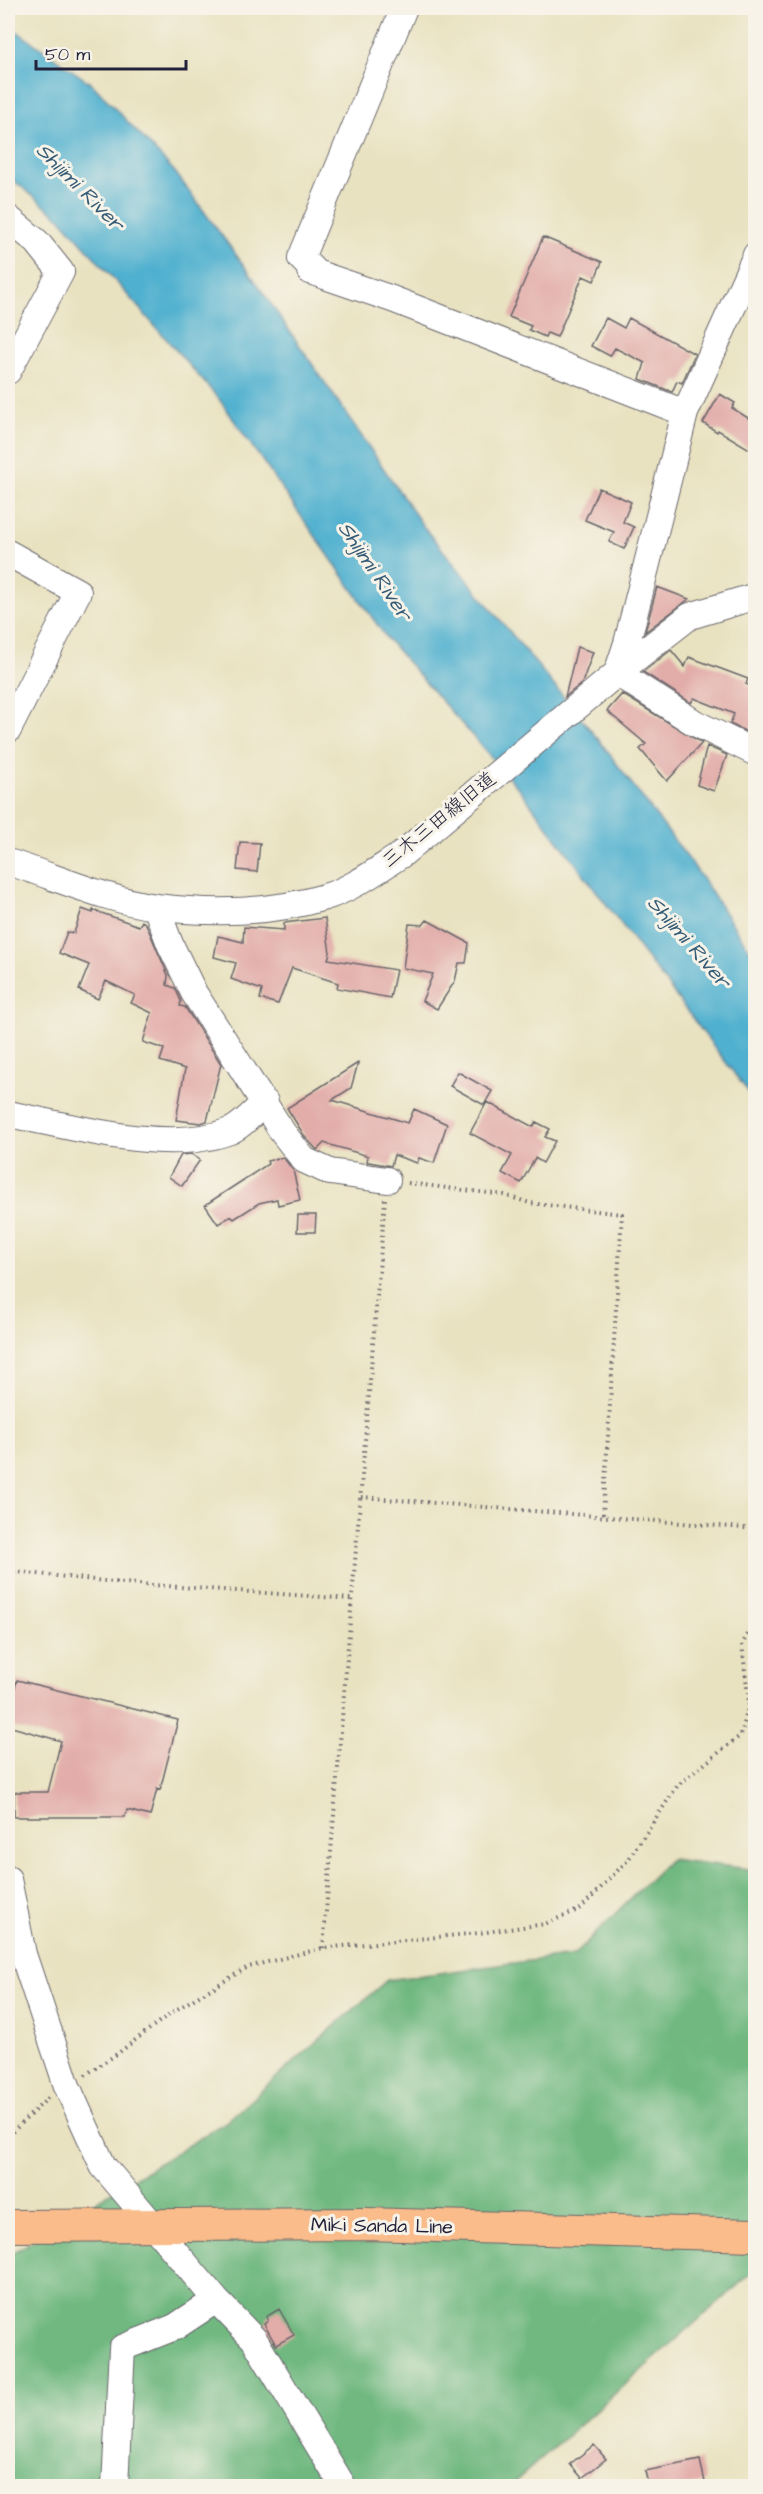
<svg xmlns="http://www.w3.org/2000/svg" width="763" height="2494" viewBox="0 0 763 2494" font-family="'Architects Daughter','Klee One',sans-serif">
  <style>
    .forest { fill: #6fb880; stroke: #486d5e; stroke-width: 1.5 }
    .water { fill: #50b0cf; stroke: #396985; stroke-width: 1.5 }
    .building { fill: #e2aca9 }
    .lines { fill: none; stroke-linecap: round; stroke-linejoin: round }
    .minor-casing { stroke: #68656a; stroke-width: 28 }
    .major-casing { stroke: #68656a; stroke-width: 34 }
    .path { stroke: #68656a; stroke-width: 4; stroke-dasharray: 1.5 4.5; stroke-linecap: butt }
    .minor { stroke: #fff; stroke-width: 26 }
    .major { stroke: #f9bc8a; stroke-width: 32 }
    .labels { text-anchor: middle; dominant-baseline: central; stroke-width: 6; stroke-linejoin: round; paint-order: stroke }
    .street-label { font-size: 20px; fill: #22223b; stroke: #f7f3e8 }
    .water-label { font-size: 21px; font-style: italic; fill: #345b76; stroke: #f7f3e8 }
  </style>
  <rect width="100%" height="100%" fill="#f7f3e8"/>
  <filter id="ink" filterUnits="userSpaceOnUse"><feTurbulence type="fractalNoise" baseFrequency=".0167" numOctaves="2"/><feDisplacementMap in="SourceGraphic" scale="12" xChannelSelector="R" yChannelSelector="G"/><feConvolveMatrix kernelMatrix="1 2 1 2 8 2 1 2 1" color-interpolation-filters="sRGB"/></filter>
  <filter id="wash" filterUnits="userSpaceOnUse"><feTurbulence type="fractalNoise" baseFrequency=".008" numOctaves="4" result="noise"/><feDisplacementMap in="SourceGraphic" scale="24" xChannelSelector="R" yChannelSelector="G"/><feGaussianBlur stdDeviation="1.35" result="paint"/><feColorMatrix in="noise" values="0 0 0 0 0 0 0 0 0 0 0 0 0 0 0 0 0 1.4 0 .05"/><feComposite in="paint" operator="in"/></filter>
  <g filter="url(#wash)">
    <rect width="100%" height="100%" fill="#e9e2c1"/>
    <path class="forest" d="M670,1859L755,1870V2270L510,2486H8V2256L226,2122L387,1980L574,1955Z"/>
    <path class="water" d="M8,25L93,85L175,172L256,282L423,526L598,739L693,865L755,958V1101L520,790L388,640L219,399L60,218L8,176Z"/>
    <g id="blocks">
      <path class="building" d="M543,237L602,262L594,281L583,276L557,337L547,333L545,337L529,330L531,326L509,317Z
        M606,318L624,328L629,318L695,354L682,383L677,381L672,392L640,379L645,363L615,348L610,356L591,346Z
        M720,394L735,403L732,408L756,423V453L718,430L717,432L703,423Z
        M599,488L631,502L623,522L634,527L624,549L609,542L614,532L585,520Z
        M657,587L689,599L645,632Z
        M577,647L593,652L582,683L565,697Z
        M671,650L685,667L689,657L748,679L746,684L756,688V719L749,733L730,724L734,714L694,698L691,703L643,672Z
        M622,694L702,743L667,781L640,749L646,744L607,711Z
        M707,746L727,755L714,791L697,785Z
        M240,842L260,843L257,872L237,870Z
        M82,909L93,913V910L139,926L142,921L146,924L168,975L167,985L175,988L181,1001L180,1006L185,1007L221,1064L207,1121L201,1123L176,1120L185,1069L160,1061L164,1049L143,1042L152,1013L131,1003L135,995L106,981L98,999L79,990L89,965L59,953L67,932L74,933Z
        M325,918L330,953L328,959L396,970L390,998L337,988L338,983L292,968L278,1004L260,999L262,990L231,979L236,963L214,957L218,936L243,942L244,927L284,930V923Z
        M427,920L469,943L466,963H459L455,981L437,1009L422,1001L433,974L403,968L409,924L423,925Z
        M358,1063L351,1088L332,1100L408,1123L414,1109L447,1124L434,1163L419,1158L417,1163L394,1155L391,1166L369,1162H367L368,1156L324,1143L317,1150L305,1137L287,1108Z
        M458,1072L492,1091L484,1105L450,1086Z
        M487,1102L533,1127L536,1122L550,1129L545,1137L555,1141L543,1163L535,1158L521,1183L502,1173L512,1155L470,1133Z
        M191,1154L200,1160L182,1186L169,1177L181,1155Z
        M283,1157L293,1170L300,1200L278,1205L277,1199L259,1203L234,1219L231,1216L218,1224L205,1205L268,1164L267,1161Z
        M298,1215H316L315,1232H297Z
        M17,1680L178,1720L160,1790L157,1789L150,1816L127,1810L125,1817H14V1792H48L61,1741L8,1726V1715Z
        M279,2309L294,2335L276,2345L264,2324L268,2321L266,2317Z
        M594,2445L606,2459L582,2478L570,2464Z
        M700,2460L705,2482L683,2487H649L645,2471Z"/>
    </g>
  </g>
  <g filter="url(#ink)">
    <use href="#blocks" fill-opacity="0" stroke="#68656a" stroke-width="1.5"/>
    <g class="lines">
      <defs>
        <path id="minor" d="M404,8L301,258L312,269L310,271L392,299L685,413
          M8,218L37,242L61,272L8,371
          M756,255L685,413L627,643L617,673L695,723L756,753
          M8,553L78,592L8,730
          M8,862C53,876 110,901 156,907C211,914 271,913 325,897C352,889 377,870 401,855L617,673L690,616L756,596
          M156,907L170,944L194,993L283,1133L304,1160L330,1172L387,1180
          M8,1114C72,1126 167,1155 230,1131C242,1126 255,1111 265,1102
          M8,1879L23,1954L67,2086L103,2166L216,2300L254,2339L343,2486
          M115,2486L122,2348L175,2327L216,2300"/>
        <path id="major" d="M8,2226L365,2224L756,2235"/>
      </defs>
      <use href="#minor" class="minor-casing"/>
      <use href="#major" class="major-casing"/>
      <path class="path" d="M408,1183L504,1195L530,1203L622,1214L603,1515
        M361,1497L756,1529
        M8,1571L124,1583L351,1599
        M323,1948L385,1199
        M85,2075L117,2054L172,2012L248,1967L323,1948L479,1933L545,1924L580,1909L628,1860L678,1785L741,1735L749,1704L742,1644L756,1621
        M8,2136L50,2096"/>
      <use href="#minor" class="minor"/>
      <use href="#major" class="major"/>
    </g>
  </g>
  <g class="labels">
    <g class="street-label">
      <text transform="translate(439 820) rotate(-39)">三木三田線旧道</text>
      <text transform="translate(382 2226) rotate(1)">Miki Sanda Line</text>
    </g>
    <g class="water-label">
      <text transform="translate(80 187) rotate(45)">Shijimi River</text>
      <text transform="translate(375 571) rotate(56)">Shijimi River</text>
      <text transform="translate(689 942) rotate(49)">Shijimi River</text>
    </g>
  </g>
  <rect width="763" height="2494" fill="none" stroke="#f7f3e8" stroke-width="30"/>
  <path d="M36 60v9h150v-9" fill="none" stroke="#22223b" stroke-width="3"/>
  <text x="45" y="60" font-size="18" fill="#22223b" stroke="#f7f3e8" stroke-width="4.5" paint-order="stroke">50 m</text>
</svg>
